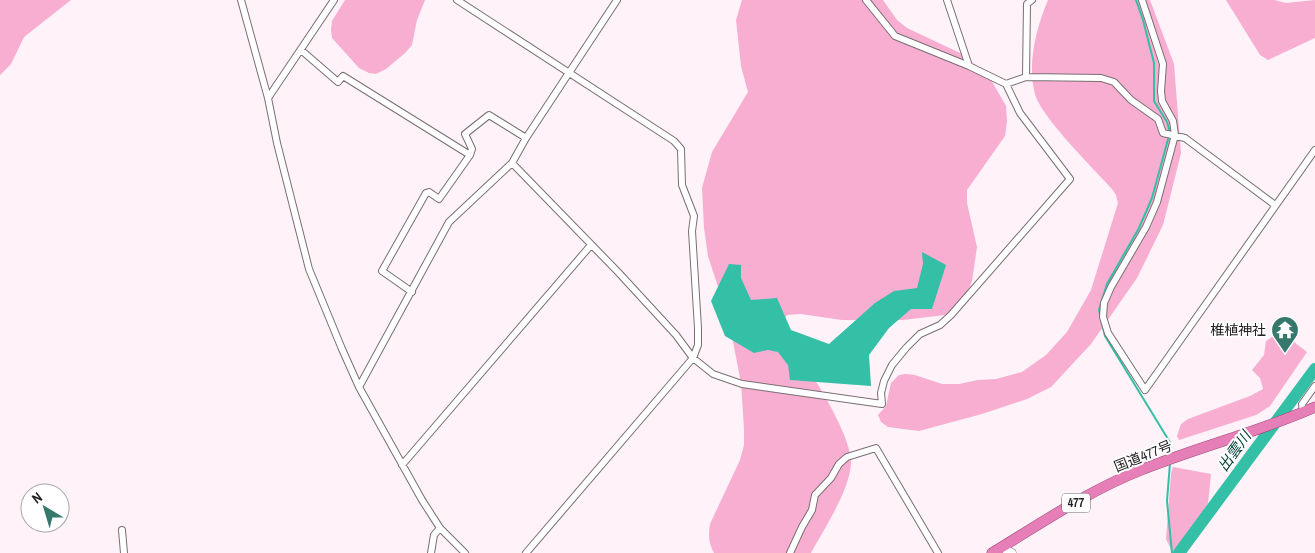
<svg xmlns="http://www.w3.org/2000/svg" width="1315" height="553" viewBox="0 0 1315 553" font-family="'Archivo Narrow','Noto Sans JP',sans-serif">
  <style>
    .forest { fill: #f8aed1 }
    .water { fill: #34bfa7 }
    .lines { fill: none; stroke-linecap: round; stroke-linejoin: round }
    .stream { stroke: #34bfa7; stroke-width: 2 }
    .river { stroke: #34bfa7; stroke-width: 12 }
    .minor-casing { stroke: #796f73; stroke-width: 8 }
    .tertiary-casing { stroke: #796f73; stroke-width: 9 }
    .trunk-casing { stroke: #9e4977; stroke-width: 11 }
    .minor { stroke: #fff; stroke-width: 6 }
    .tertiary { stroke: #fff; stroke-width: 8 }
    .trunk { stroke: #e67fb7; stroke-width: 10 }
    .labels { text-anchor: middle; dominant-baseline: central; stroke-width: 4; stroke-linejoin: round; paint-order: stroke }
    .shield { fill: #fff; stroke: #666364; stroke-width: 1 }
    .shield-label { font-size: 12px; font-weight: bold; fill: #242022 }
    .poi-label { font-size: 14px; fill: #242022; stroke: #fff; text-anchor: end }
    .street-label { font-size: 14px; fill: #242022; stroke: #fff }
    .water-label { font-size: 15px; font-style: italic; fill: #003e34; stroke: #fff }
  </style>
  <rect width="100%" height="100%" fill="#fff2f8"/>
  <path class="forest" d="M0,0H71L24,37L11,64L0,75Z
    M345,0H425L417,20L412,45L405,53L386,69L376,74L369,73L359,68L332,38L331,30L332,21Z
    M742,0H883L897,20L907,28L960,53L977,66L990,78L1006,106L1007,121L1005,136L967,190V203L977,247L972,281L962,308L945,315L903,320H842L801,314L787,315L780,324C798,354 852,430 851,463C850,490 824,529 811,553H714C709,544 708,535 710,524L740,460L744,445V429L741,383L729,321L708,256L704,228L702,188L712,152L748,92L741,66L736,20Z
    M1048,0H1150L1174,64L1181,153L1163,225L1137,278L1091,344L1051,387L1027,399L982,414L919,431L888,427L881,422L878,415L886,406L891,383L899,375L905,374L915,375L942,384H959L978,380L996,379L1022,372L1046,355L1067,332L1091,290L1118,203L1116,195L1112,189C1094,169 1041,117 1035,94C1027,63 1036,29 1048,0Z
    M1226,0H1274L1286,3L1315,0V38L1268,60L1260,55Z
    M1272,337L1294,342L1307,352L1270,406L1256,415L1179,440L1177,436L1181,424L1188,419L1250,396L1263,389L1260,378L1252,370L1264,355L1266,341Z
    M1173,467L1211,474L1208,503L1201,515L1173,553L1166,539L1171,474Z"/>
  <path class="water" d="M922,252L946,265L932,309H911L889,328L869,355L871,386L790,380L788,365L778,352L768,350L754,353L725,336L711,301L729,264L741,265V278L751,300L777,298L791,330L829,344L875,303L894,291L917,288L923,264Z"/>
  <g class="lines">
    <path class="stream" d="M1136,0L1143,20L1154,63V101L1167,122L1170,132L1152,198L1139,228L1107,284L1099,310L1105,336L1171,444L1170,456
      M1170,463L1167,501L1172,553"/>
    <path class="river" d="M1179,553L1315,369"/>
    <defs>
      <path id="minor" d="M241,0L268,98L277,143L309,269L342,349L359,387L422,500L440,528L434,535L431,553
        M457,0L674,141L681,149L682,185L694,216L692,231L698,328V345L693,358L526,553
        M866,0L895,36L969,66L1006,84L1026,77L1101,78L1114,82L1131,100L1158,119L1163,133L1185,138L1275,205
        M947,0L969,66
        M1142,0L1163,64L1161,91L1162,101L1173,121L1175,135L1157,202L1146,227L1111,287L1104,303L1103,317L1108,333L1145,390L1315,150
        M301,50L338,82L343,76L470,155
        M1026,77L1027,4L1032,0
        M268,98L334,0
        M512,163L618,272L676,335L693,358L713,374L742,384L882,404L881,393L884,381L892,365L906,348L920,334L940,325L951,315L1070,179L1020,113L1006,84
        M412,292L382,271L426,193L429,192L439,199L470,155L472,149L465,134L489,115L526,138
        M359,387L449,222L512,163L526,138L617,0
        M1303,412L1302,404L1315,386
        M402,465L591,245
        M440,528L465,553
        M122,530L124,553
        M790,553L802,527L812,510L815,495L831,478L839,464L847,457L876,448L938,553"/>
      <path id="tertiary" d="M1001,547L1012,553"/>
      <path id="trunk" d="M992,553C1040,524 1088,491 1141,470C1198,447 1259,432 1315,407"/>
    </defs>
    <use href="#minor" class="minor-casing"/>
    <use href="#tertiary" class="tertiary-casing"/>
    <use href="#trunk" class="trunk-casing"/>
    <use href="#minor" class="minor"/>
    <use href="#tertiary" class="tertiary"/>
    <use href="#trunk" class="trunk"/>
  </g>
  <defs>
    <symbol id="temple-pin" viewBox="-11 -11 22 30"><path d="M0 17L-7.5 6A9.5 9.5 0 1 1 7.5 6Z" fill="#36796c" stroke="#fff"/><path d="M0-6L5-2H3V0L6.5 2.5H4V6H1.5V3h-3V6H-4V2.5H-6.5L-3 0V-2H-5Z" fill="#fff"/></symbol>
  </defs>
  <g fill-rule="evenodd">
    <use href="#temple-pin" x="1269" y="314" width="32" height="43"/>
  </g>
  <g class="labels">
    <rect class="shield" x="1062" y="493.5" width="28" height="19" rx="4"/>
    <g class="shield-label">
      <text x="1076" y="503">477</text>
    </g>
    <g class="poi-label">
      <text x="1266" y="330">椎植神社</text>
    </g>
    <g class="street-label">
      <text transform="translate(1143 456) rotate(-22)">国道477号</text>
    </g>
    <g class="water-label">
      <text transform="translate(1234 451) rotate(-54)">出雲川</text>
    </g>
  </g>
  <g transform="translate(45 508) rotate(322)"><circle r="24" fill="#ffffff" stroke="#a7a6a7"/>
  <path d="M0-4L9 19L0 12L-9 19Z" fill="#36796c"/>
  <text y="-8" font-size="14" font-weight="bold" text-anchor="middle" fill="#242022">N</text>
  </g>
</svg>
